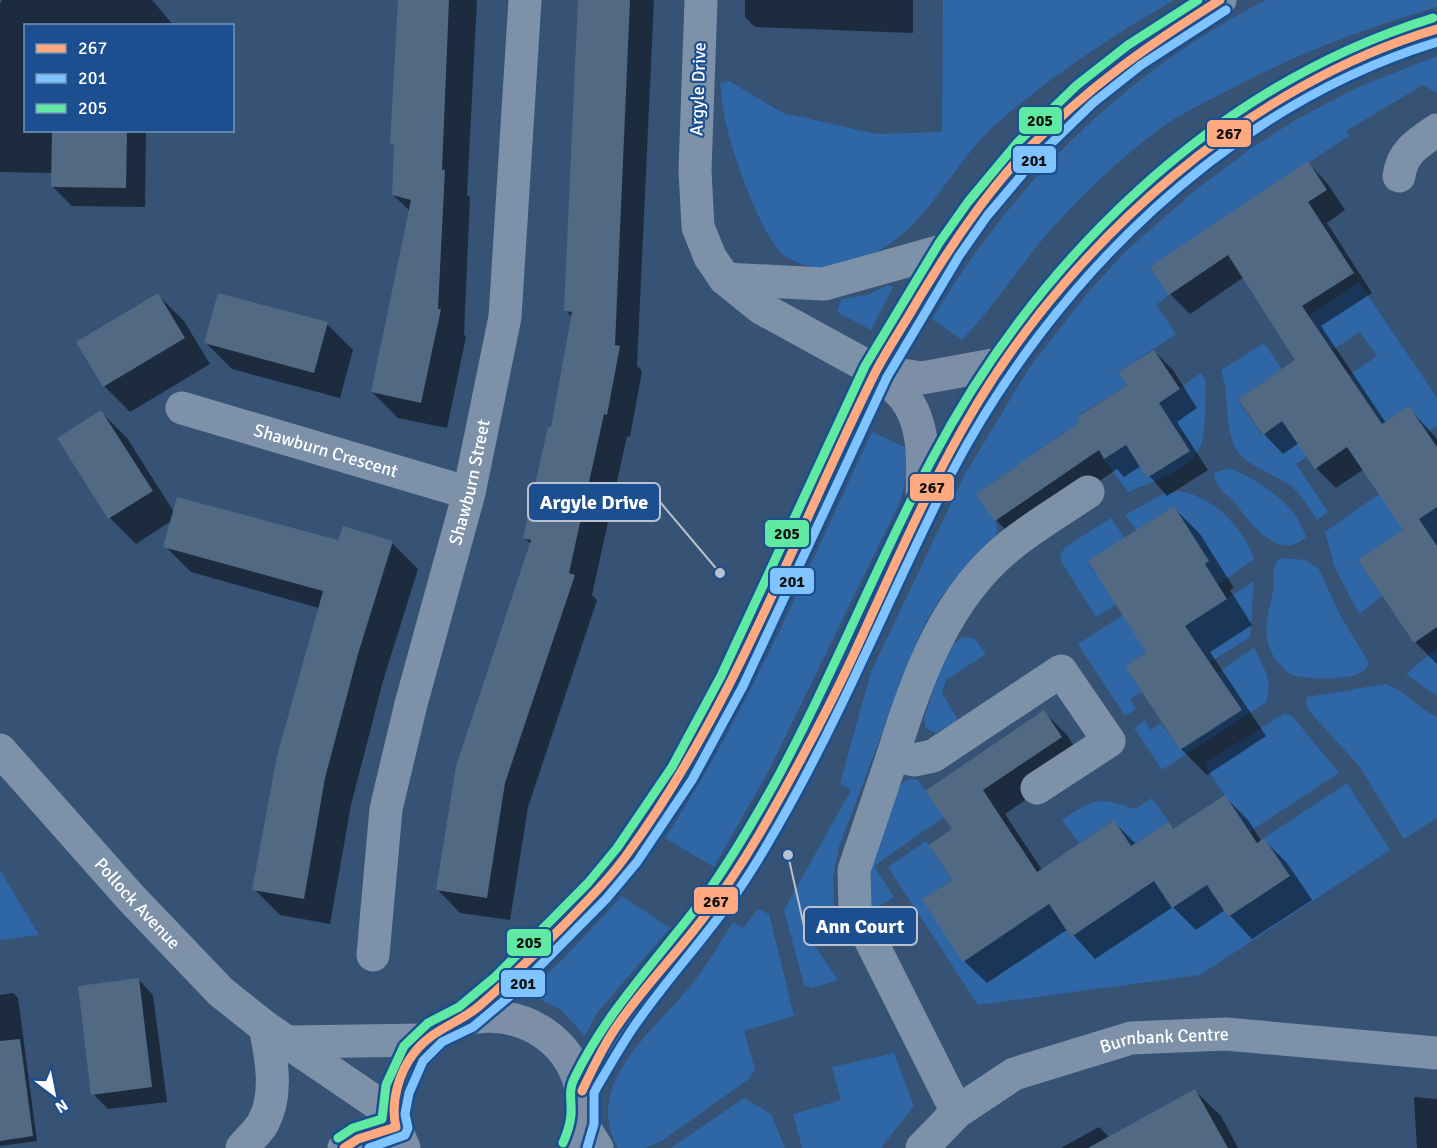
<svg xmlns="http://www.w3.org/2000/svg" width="1437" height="1148" viewBox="0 0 1437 1148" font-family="Signika,sans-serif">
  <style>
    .green { fill: #2f66a5 }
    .shadow { fill: #0007 }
    .building { fill: #526984 }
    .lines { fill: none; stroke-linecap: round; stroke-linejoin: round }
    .minor { stroke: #7d92a8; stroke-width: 33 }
    .tertiary { stroke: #7d92a8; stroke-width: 33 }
    .primary { stroke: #7d8ea7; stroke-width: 33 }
    .bus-1-casing { stroke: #1b4f8f; stroke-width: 14 }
    .bus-2-casing { stroke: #1b4f8f; stroke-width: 14 }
    .bus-3-casing { stroke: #1b4f8f; stroke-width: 14 }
    .bus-1 { stroke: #ffa980; stroke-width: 9 }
    .bus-2 { stroke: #80c4ff; stroke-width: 9 }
    .bus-3 { stroke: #60e9a3; stroke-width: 9 }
    .labels { text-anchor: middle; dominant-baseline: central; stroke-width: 4.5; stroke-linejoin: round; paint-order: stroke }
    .street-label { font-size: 18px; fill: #fff; stroke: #1b4f8f }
    .leader { fill: none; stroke: #b9c2ce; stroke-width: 2 }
    .callout-dot { fill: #b9c2ce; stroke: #1b4f8f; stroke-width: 2 }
    .callout { fill: #1b4f8f; stroke: #b9c2ce; stroke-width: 2 }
    .callout-label { font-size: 20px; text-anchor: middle; font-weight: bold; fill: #fff }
    .line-badge { stroke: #1b4f8f; stroke-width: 2 }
    .pale-badge-label { font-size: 16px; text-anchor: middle; font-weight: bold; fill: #111 }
  </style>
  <rect width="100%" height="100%" fill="#365274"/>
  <path class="green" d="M943,0H1174C1112,36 1049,77 995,125C961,156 941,198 908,229C878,258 822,283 784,255C762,240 730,147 725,119C722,107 722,95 720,83L729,81L783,113L877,134L942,132Z
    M1266,0H1437V7C1362,29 1292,56 1223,93C1197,106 1171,119 1149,137C1116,163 1084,193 1056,224C1022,261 997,304 962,340L932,319C1013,184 1124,72 1266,0Z
    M1437,56V93L1423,85L1346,131L1349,136L1150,267L1169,295L1156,305L1176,334L1119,372L1127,385L1077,416L1099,450L1066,431L977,494C985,508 1003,522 995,538C961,568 935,600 917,641L839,847L833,878L834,906L803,928L838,980L812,988L804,985L784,910L851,790L840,783L871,672L964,476L1029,368L1090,290L1125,252L1194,191L1253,147L1297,119L1358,87Z
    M1359,282L1437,398V426L1427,432L1409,406L1375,429L1348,376L1377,356L1360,332L1306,367L1283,333Z
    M889,285L893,287L871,330L837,312L841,299L867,295Z
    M1264,343L1282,369L1238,400L1262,435L1282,421L1307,457L1296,464L1328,512L1317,520C1309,509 1302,496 1292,487C1275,473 1245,467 1235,447C1225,427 1229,394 1221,370Z
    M1201,373L1206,381C1205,399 1206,420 1203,437C1198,470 1154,480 1128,492L1104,459L1126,445L1148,478L1190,451L1159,403Z
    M872,432L905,447C909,470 906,485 898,506L767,774L714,867L665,838C749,710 807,570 872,432Z
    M1229,468C1259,480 1296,503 1306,537C1278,563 1250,522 1235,503C1226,493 1214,487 1214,473Z
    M1178,491C1213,496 1242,526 1254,559L1218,585L1205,564L1209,561L1174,508L1137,531L1125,515L1161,495Z
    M1379,494L1403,530L1358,560L1382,596L1359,614L1335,568L1325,532Z
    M1437,507V546L1419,519Z
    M1111,518L1125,538L1088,562L1116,604L1096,617L1062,563L1060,556L1065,547Z
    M1280,558L1306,560L1319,569L1339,613L1369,663C1367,667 1365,671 1360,673C1348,680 1306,680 1292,675C1286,672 1277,662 1273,655C1259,630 1271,611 1273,588C1274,577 1271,566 1280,558Z
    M1254,581L1250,637L1210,662L1185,626Z
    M1143,602L1167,638L1125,666L1142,692L1130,699L1136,709L1125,716L1078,644Z
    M963,637L974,638L986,654L946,680L942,693L958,720L936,733L925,728L924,718L946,653L950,646Z
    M1254,648C1263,666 1275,683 1265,703L1162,770L1134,728L1145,720L1151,730L1161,723L1180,750L1241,710L1217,673Z
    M1437,648V696L1406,674Z
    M1385,684C1405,690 1418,708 1437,717V818L1404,839L1359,766L1310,712L1306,704L1307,697Z
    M1285,713L1293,717L1339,773L1249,832L1204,764Z
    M909,779L918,780L944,817L874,866L894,897L871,911L869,872L898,786Z
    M1347,783L1390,850L1200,975L978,1005L888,867L926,841L952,880L922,899L1045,898L1071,937L1154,881L1207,885L1228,917L1290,877L1264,838Z
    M1152,798L1169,822L1131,846L1114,820L1079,843L1062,820C1095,798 1096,797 1135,809Z
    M0,870L39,935L0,940Z
    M622,896L670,928L597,1013L585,1036L560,1009L526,993L562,960Z
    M758,909L769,914L794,1016L744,1031L755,1070L749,1079L660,1142L645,1148H618C580,1081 661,1026 695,980C709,962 720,942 733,922L743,928Z
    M894,1053L914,1106L881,1148H802L793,1114L841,1100L832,1067Z
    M744,1098L771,1114L785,1148H671Z"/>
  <path class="shadow" d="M2,0H152L174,26H26V130H146L145,207L72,206L52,186V173L0,172V4Z
    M399,0H477L467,195L470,197L464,334L466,337L447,428L398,418L372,392L410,211L393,195L395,147L392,144Z
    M580,0H654L637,366L642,371L630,437L627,436L592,595L597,600L528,807L510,920L460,913L437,889L531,544L525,538L552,429L573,318L566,311Z
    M745,0H913V33L755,27L745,17Z
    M1308,163L1327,183L1345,210L1327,223L1372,293L1321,326L1386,423L1409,408L1437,439V664L1415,642L1405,530L1364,469L1336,488L1316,468L1299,443L1283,454L1264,434L1298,360L1244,277L1190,314L1170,294Z
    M158,295L184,321L210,364L130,412L104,386L78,343Z
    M327,324L353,350L340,398L232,369L206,343Z
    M1154,351L1173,370L1197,408L1177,422L1208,470L1167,496L1141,466L1124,477L1117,469L1015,539L996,520L1082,422L1129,385Z
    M101,412L127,438L174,512L339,542L392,543L418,569L383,681L351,805L330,924L280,915L254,889L319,608L191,572L165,546L171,521L136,544L110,518Z
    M1174,508L1200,534L1234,588L1230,590L1252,625L1210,652L1266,736L1207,775L1181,749L1149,652Z
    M1044,712L1067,735L1083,760L1005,814L1042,870L1114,822L1137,845L1168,824L1174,830L1225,797L1248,820L1262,842L1264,840L1287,863L1312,900L1252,939L1225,910L1196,930L1173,907L1095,959L1068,929L987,983L964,961L954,880V830L928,791Z
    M138,979L153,995L167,1102L108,1109L93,1094Z
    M13,993L18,998L37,1141L0,1146V995Z
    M1195,1091L1221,1116L1238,1148H1061L1099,1127L1110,1138Z
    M1414,1097L1437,1099V1148H1417Z"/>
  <path class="building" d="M398,0H449L442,170H445L438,309H441L421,403L371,392L411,200L392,195L394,145L390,144Z
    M578,0H630L615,345L620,346L607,415L604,414L569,573L575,575L505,783L487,898L436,890L456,766L531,540L523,538L548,427H551L572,312L564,311Z
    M52,130H127L126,188L51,187Z
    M1308,161L1327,190L1308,202L1354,273L1302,306L1382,424L1409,406L1437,447V507L1403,530L1347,447L1315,469L1282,421L1263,435L1238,399L1295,360L1228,255L1169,295L1150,267Z
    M158,293L185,338L103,387L76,342Z
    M218,293L328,322L314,373L204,343Z
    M1154,350L1180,389L1159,403L1190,451L1147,478L1126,445L1104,459L1099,450L995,521L976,494L1080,422L1077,417L1127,385L1118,372Z
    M101,410L153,491L108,519L57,438Z
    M177,497L338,540L343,526L393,541L358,654L325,778L304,899L252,890L277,756L323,591L163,547Z
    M1174,506L1209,561L1205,564L1227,599L1185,626L1242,710L1180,750L1125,666L1146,652L1088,561Z
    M1419,519L1437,546V627L1414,643L1358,560Z
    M1044,710L1062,737L983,790L1037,872L1114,820L1131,846L1169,822L1173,829L1225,795L1257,843L1264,838L1290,876L1228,917L1207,885L1172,908L1154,881L1071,937L1049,904L963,962L922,899L952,880L929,845L952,829L925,791Z
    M139,978L152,1087L91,1095L78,986Z
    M20,1039L33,1136L0,1141V1041Z
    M1195,1089L1228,1148H1088Z"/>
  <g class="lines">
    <g class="minor">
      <path d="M701,0L695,170L698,227L710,257L725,279L761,308L876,371"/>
      <path d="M1399,176C1402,152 1418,143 1437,130"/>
      <path d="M725,279L824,284L949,249"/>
      <path id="s1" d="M182,408L469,493"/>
      <path d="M893,755C917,677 946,596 1012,544C1036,525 1063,509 1088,492"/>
      <path id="s2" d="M373,955L386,809L411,704L469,493L505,317L525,0"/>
      <path d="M957,1112L855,909L854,870L893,755L914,760L933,756L1061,671L1109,741L1037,788"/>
      <path d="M582,1124L597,1148"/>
      <path id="s3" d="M922,1148L957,1112L1014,1074L1131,1038L1226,1034L1437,1053"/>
    </g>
    <g class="tertiary">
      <path id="s4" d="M0,750L132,899L221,992L265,1027L393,1114"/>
      <path d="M288,1042L425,1040"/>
      <path d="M242,1148C248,1140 258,1132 263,1123C279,1094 271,1057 265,1027"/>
    </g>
    <path class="primary" d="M876,371C885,379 896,387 904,397C926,424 923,465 922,497
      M876,371L922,378L1004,363
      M466,1017C550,945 628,867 683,771C801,568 863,325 1027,151C1083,90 1149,42 1220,0
      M582,1091C593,1069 604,1043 619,1023C652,980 688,940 720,896C747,859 770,816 792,776C849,675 890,567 943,465C1030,295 1167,152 1339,69C1370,54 1404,38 1437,29
      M344,1148L358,1139L396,1127
      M404,1148C392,1123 393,1103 401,1077C430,993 553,998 579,1081C586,1103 585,1127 574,1148"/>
    <defs>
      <path id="bus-1" d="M582,1091C592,1070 602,1048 615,1029C638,994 668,963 694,930C722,895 746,858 768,819C798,766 827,712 853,656C892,571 929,484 977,404C1076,239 1250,84 1437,29
        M344,1148L358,1139L396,1127C390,1103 399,1072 414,1053C431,1030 457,1024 478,1007C507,982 534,955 561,928C584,904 609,880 628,853C734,707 795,535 874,375C887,349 904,325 918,300C950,247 985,194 1028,149C1088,87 1147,46 1220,0"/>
      <path id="bus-2" d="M369,1148L405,1135L408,1128L405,1114L409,1093L423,1061L442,1042L473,1027L511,995L606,899L637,862L692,780L743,686L887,377L959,256L987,216L1035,159L1093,103L1141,65L1226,10
        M587,1148L594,1124V1093L597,1087C609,1067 620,1047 633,1028C663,984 699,945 730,902C752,872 770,840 788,808C849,699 895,583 952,472C1052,281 1228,106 1437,42"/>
      <path id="bus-3" d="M338,1138L353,1128L382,1119L386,1085L404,1046L428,1023L459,1007L495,977L588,883L617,848L672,767L721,676L865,366L939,243L968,202L1018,142L1077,85L1128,45L1198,0
        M563,1143C567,1134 570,1125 571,1115C572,1102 568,1091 574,1079C604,1016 652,965 694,911C724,872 749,829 773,786C831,680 875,568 931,461C1036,261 1214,85 1433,18"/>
    </defs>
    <use href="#bus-1" class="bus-1-casing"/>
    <use href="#bus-2" class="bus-2-casing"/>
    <use href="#bus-3" class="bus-3-casing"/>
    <use href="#bus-1" class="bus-1"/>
    <use href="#bus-2" class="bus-2"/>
    <use href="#bus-3" class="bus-3"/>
  </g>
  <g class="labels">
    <g class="street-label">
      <text transform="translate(698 89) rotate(-88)">Argyle Drive</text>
      <text stroke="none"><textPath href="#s1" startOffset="150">Shawburn Crescent</textPath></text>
      <text stroke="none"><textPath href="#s2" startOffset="484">Shawburn Street</textPath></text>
      <text stroke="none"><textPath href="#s4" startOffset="206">Pollock Avenue</textPath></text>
      <text stroke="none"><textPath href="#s3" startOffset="274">Burnbank Centre</textPath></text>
    </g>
  </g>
  <path class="leader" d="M720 573L660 502M788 855L804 926"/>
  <g class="callout-dot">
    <circle cx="720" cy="573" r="6"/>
    <circle cx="788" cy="855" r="6"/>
  </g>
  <g class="callout">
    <rect x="528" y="483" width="132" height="38" rx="6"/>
    <rect x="804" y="907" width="113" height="38" rx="6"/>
  </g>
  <g class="callout-label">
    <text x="594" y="509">Argyle Drive</text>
    <text x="860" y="933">Ann Court</text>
  </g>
  <g class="line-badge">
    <rect x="1018" y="106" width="45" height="29" rx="6" fill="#60e9a3"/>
    <rect x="1206" y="119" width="46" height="29" rx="6" fill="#ffa980"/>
    <rect x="1012" y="145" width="45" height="29" rx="6" fill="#80c4ff"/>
    <rect x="909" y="473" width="46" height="29" rx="6" fill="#ffa980"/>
    <rect x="764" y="519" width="46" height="29" rx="6" fill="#60e9a3"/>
    <rect x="769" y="567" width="46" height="28" rx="6" fill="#80c4ff"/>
    <rect x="693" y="886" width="46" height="29" rx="6" fill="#ffa980"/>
    <rect x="506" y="928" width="46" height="29" rx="6" fill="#60e9a3"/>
    <rect x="500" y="969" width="46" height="29" rx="6" fill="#80c4ff"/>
  </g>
  <g class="pale-badge-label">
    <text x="1040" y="126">205</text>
    <text x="1229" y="139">267</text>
    <text x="1034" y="166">201</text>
    <text x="932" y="493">267</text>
    <text x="787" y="539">205</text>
    <text x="792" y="587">201</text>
    <text x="716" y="907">267</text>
    <text x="529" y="948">205</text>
    <text x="523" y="989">201</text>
  </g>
  <rect x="24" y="24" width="210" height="108" fill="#1b4f8f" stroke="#7695bc" stroke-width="1.5"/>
  <rect x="36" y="44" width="30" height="9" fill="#ffa980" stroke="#7695bc" stroke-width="1.5"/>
  <text x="78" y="54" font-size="18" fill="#ffffff">267</text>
  <rect x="36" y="74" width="30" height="9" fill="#80c4ff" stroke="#7695bc" stroke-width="1.5"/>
  <text x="78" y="84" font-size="18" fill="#ffffff">201</text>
  <rect x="36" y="104" width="30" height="9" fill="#60e9a3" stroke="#7695bc" stroke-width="1.5"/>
  <text x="78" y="114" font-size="18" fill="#ffffff">205</text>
  <g transform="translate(54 1094) rotate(148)" stroke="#1b4f8f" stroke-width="4.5" paint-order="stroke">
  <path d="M0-4.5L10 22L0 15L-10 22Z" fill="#ffffff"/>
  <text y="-9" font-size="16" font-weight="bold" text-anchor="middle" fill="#ffffff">N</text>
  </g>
</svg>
